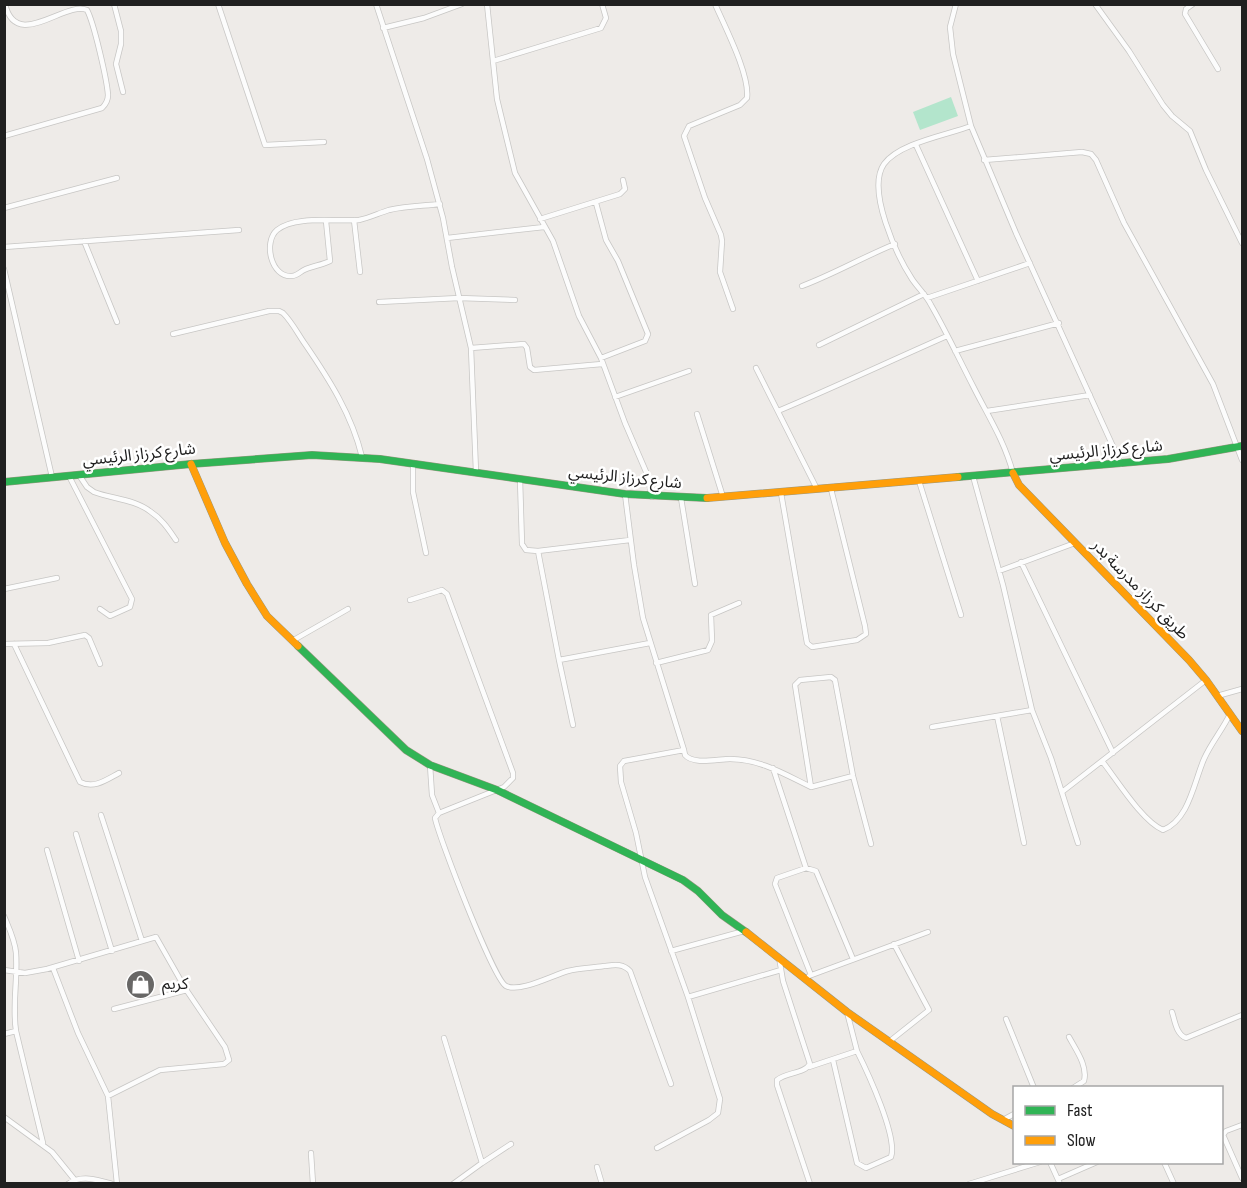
<svg xmlns="http://www.w3.org/2000/svg" width="1247" height="1188" viewBox="0 0 1247 1188" font-family="'Sofia Sans Condensed','Noto Sans Arabic',sans-serif">
  <style>
    .pitch { fill: #b3e5cc }
    .lines { fill: none; stroke-linecap: round; stroke-linejoin: round }
    .street-casing { stroke: #c7c6c4; stroke-width: 6 }
    .fast-casing { stroke: #989780; stroke-width: 8 }
    .slow-casing { stroke: #989780; stroke-width: 8 }
    .street { stroke: #fcfcfc; stroke-width: 4.5 }
    .fast { stroke: #30b455; stroke-width: 7 }
    .slow { stroke: #ff9f0a; stroke-width: 7 }
    .labels { text-anchor: middle; dominant-baseline: central; stroke-width: 5; stroke-linejoin: round; paint-order: stroke }
    .street-label { font-size: 16px; fill: #202020; stroke: #fff }
    .poi-label { font-size: 16px; fill: #202020; stroke: #fff; text-anchor: start }
  </style>
  <rect width="100%" height="100%" fill="#eeebe8"/>
  <path class="pitch" d="M951,97L958,116L920,130L913,112Z"/>
  <g class="lines">
    <defs>
      <path id="street" d="M114,4L121,31V44L116,64L123,92
        M218,4L265,145L324,142
        M376,4L427,159L443,218L452,267L471,348L476,472
        M487,4L497,99L515,173L553,241L579,316L601,358L625,423L647,474L652,497
        M715,4C725,27 750,75 747,98L740,105L689,126L684,136L705,198L721,235L722,241L720,272L733,309
        M956,4L950,27L953,54L971,126L1016,233L1121,464
        M1095,4L1129,51L1163,105L1172,116L1190,131L1206,170L1242,243
        M1193,4L1186,9L1185,14L1218,69
        M383,28L424,18L462,4
        M493,61L601,28L606,18L602,4
        M971,126C947,135 899,143 884,164C866,190 897,256 912,279C918,288 926,295 931,305C946,331 959,359 973,386C988,416 1004,440 1013,473
        M4,136L102,108C106,104 108,101 108,95C107,80 94,23 87,10C66,0 16,52 5,4
        M916,145L978,281
        M984,160L1082,152L1091,154L1096,160L1124,223L1213,384L1242,460
        M596,203L606,240L618,261L648,334L645,341L601,358
        M4,208L117,178
        M540,219L620,194L625,189L623,180
        M354,220L360,272
        M326,221L330,261C322,265 312,266 304,270C300,272 297,276 292,276C271,278 263,242 277,230C295,215 336,222 359,220C369,218 379,213 389,210C406,206 423,206 440,204
        M447,238L544,227
        M84,241L117,322
        M4,247L239,230
        M4,269L52,477
        M802,286C834,274 863,257 895,244
        M927,298L1030,263
        M379,302L459,298L515,300
        M173,334L269,311H279L283,313C292,322 298,334 305,344C329,379 352,415 362,457
        M819,345L924,294
        M471,348L524,344L527,348L530,367L534,370L602,364
        M955,351L1059,323
        M756,368L817,489
        M615,397L689,371
        M778,411C835,387 890,361 947,336
        M987,411L1090,395
        M697,414L723,497
        M413,463V492L426,553
        M79,475L87,487L94,492C112,499 135,499 151,512C162,519 169,530 176,540
        M69,476L132,599L130,607L110,616L100,609
        M973,476L1003,585L1032,710L1051,758L1078,843
        M520,479L522,544L526,550L538,551L630,540
        M919,481L961,615
        M781,493L807,643L812,647L857,640L866,634L865,626L831,489
        M625,494L634,565L643,618L684,750
        M681,498L695,584
        M538,551L559,660
        M1021,562L1113,753
        M999,571L1075,543
        M4,589L57,578
        M410,600L442,590L447,594L513,773V778L504,787L439,813L435,818C439,838 494,980 506,986C520,993 553,975 568,971C579,968 592,968 604,966C614,965 622,963 630,971L671,1084
        M292,641L348,609
        M4,644L48,643L85,635L89,638L100,664
        M14,644L80,782C94,789 106,780 119,773
        M656,663L708,650L712,641L711,615L739,603
        M1217,696L1242,689
        M997,716L1024,843
        M573,725L559,660L650,643
        M932,727L1032,710
        M1102,761C1117,780 1142,821 1163,830C1189,820 1194,782 1204,759C1211,743 1223,729 1230,714
        M430,765L432,795L439,813
        M773,768L806,868
        M811,787L795,685L800,680L831,677L835,680L853,776L871,844
        M1062,792L1206,680
        M101,815L142,941
        M76,834L112,951
        M47,850L79,961
        M4,916C9,928 15,940 16,953C18,979 12,1005 16,1031L4,1034
        M671,951L744,931
        M779,957L783,981L810,1064C804,1074 786,1072 777,1080V1085L810,1184
        M53,968L78,1033L108,1096L117,1184
        M4,970L25,973L47,969L156,937L185,988L225,1047L229,1060L224,1064L160,1070L108,1096
        M811,975L775,884L777,878L806,868L816,871L853,959
        M809,976L928,932
        M688,997L781,970
        M114,1009L187,990
        M1172,1012C1175,1021 1176,1034 1186,1038L1242,1015
        M1006,1019L1034,1088
        M16,1031L43,1143
        M1069,1037C1076,1050 1088,1066 1084,1081L1073,1088
        M444,1038L482,1163L453,1184
        M890,1041L929,1010L894,944
        M833,1060L857,1163L866,1168L891,1157C898,1137 867,1071 857,1051
        M809,1067L857,1051L847,1012
        M4,1117L52,1152L74,1179
        M1003,1120L1014,1114
        M1242,1125L1226,1131L1223,1135L1242,1178
        M657,1148L709,1120L718,1113L720,1099L688,997L645,877L636,833L621,782L620,766L624,761L684,750L685,755C693,765 718,759 730,759C760,759 784,774 811,787L853,776
        M311,1153L313,1184
        M1050,1162L1060,1184
        M1164,1162L1174,1184
        M482,1163L511,1144
        M597,1167L602,1184
        M1058,1179L1097,1162
        M68,1184C81,1174 99,1180 113,1184
        M969,1184L1040,1162"/>
      <path id="fast" d="M958,477L1168,459L1242,446
        M4,482L191,464L312,455L380,459L625,494L707,498
        M298,646L406,750L430,765L497,790L683,880L698,891L722,915L746,932"/>
      <path id="slow" d="M191,464L225,543L247,584L267,616L298,646
        M1013,473L1019,485L1189,660L1206,680L1242,731
        M707,498L958,477
        M746,932L847,1012L992,1114L1014,1126"/>
    </defs>
    <use href="#street" class="street-casing"/>
    <use href="#fast" class="fast-casing"/>
    <use href="#slow" class="slow-casing"/>
    <use href="#street" class="street"/>
    <use href="#fast" class="fast"/>
    <use href="#slow" class="slow"/>
  </g>
  <defs>
    <symbol id="shop-disc" viewBox="-11 -11 22 22"><circle r="9.5" fill="#686766" stroke="#fff"/><path d="M-5-2.5h2.3a2.7 3.5 0 0 1 5.4 0H5L5.5 6h-11ZM-1.5-2.5h3a1.5 2.3 0 0 0-3 0Z" fill="#fff"/></symbol>
  </defs>
  <g fill-rule="evenodd">
    <use href="#shop-disc" x="124" y="968" width="33" height="33"/>
  </g>
  <g class="labels">
    <g class="street-label">
      <text transform="translate(1106 451) rotate(-5)">شارع كرزاز الرئيسي</text>
      <text transform="translate(139 455) rotate(-6)">شارع كرزاز الرئيسي</text>
      <text transform="translate(625 478) rotate(6)">شارع كرزاز الرئيسي</text>
      <text transform="translate(1140 590) rotate(46)">طريق كرزاز مدرسة بدر</text>
    </g>
    <g class="poi-label">
      <text x="162" y="984">كريم</text>
    </g>
  </g>
  <rect width="1247" height="1188" fill="none" stroke="#202020" stroke-width="12"/>
  <rect x="1013" y="1086" width="210" height="78" fill="#ffffff" stroke="#a6a6a6" stroke-width="1.5"/>
  <rect x="1025" y="1106" width="30" height="9" fill="#30b455" stroke="#a6a6a6" stroke-width="1.5"/>
  <text x="1067" y="1116" font-size="18" fill="#202020">Fast</text>
  <rect x="1025" y="1136" width="30" height="9" fill="#ff9f0a" stroke="#a6a6a6" stroke-width="1.5"/>
  <text x="1067" y="1146" font-size="18" fill="#202020">Slow</text>
</svg>
